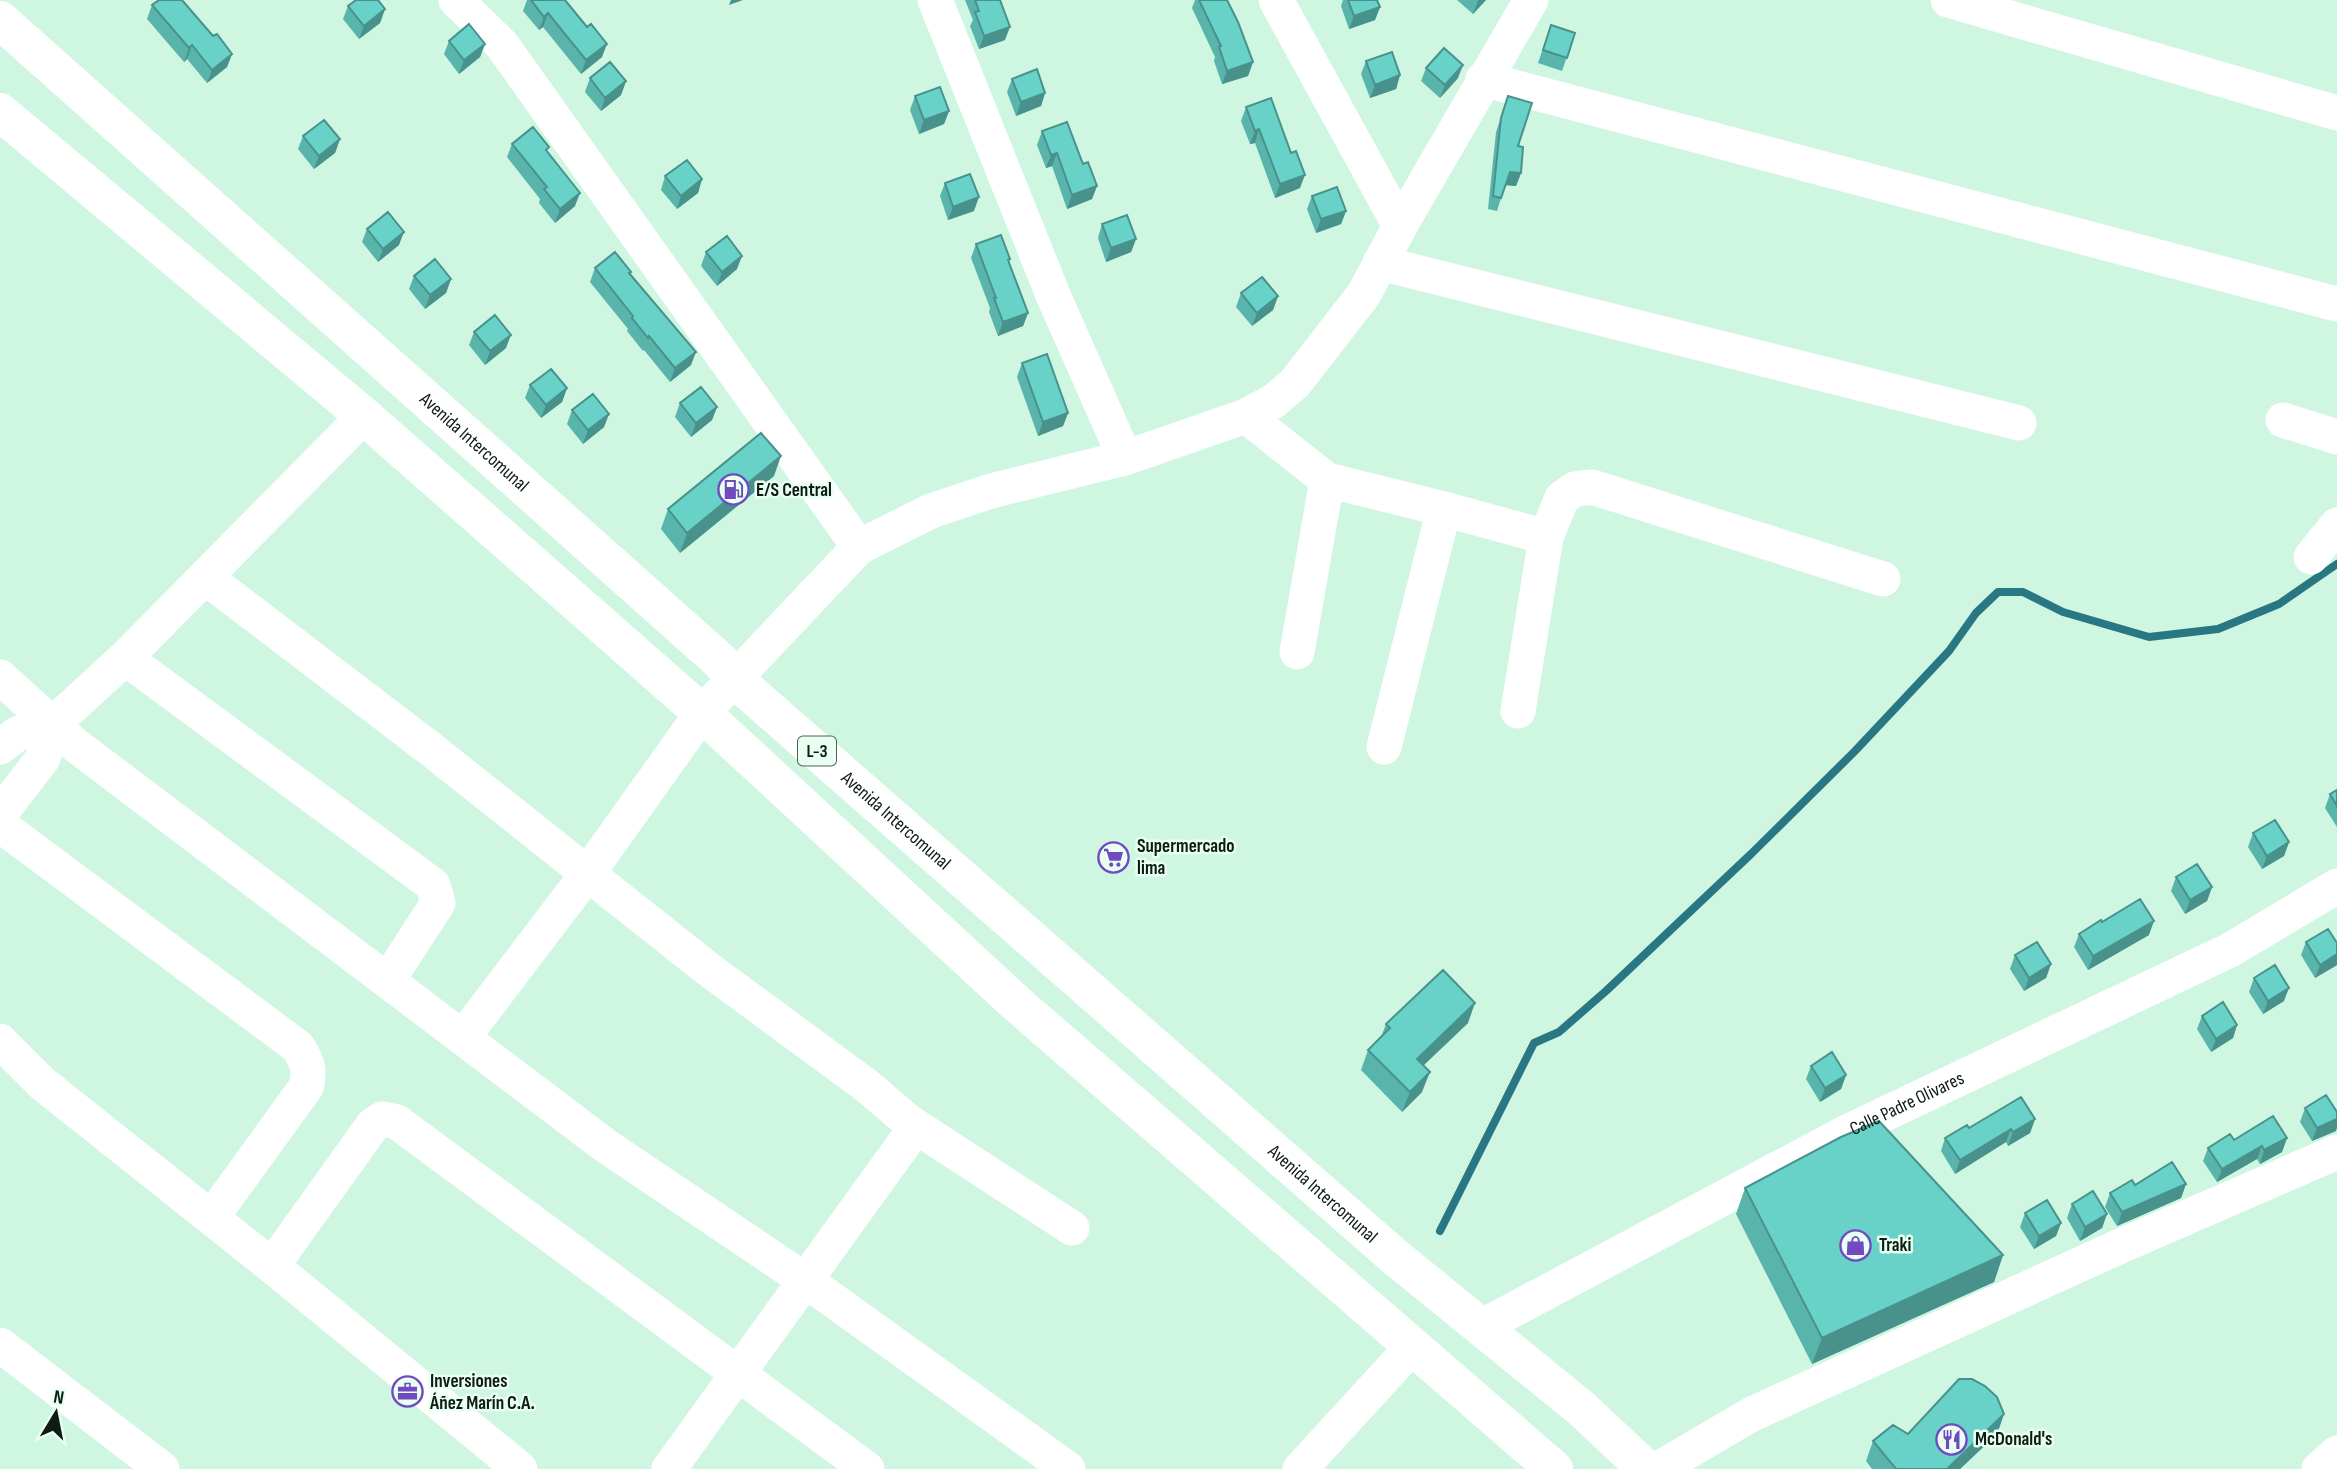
<svg xmlns="http://www.w3.org/2000/svg" width="2337" height="1469" viewBox="0 0 2337 1469" font-family="'Sofia Sans Condensed',sans-serif">
  <style>
    .lines { fill: none; stroke-linecap: round; stroke-linejoin: round }
    .stream { stroke: #2a7784; stroke-width: 8 }
    .minor { stroke: #fff; stroke-width: 35 }
    .major { stroke: #fff; stroke-width: 38 }
    .wall { fill: #59b4ac }
    .shaded-wall { fill: #49928c }
    .building { fill: #68d1c8; stroke: #49928c; stroke-width: 2 }
    .labels { text-anchor: middle; dominant-baseline: central; stroke-width: 5; stroke-linejoin: round; paint-order: stroke }
    .shield { fill: #e8fff2; stroke: #4f6057; stroke-width: 2 }
    .shield-label { font-size: 18px; font-weight: bold; fill: #0e1c15 }
    .street-label { font-size: 19px; fill: #0e1c15; stroke: #e8fff2 }
    .poi-label { font-size: 19px; font-weight: bold; fill: #0e1c15; stroke: #e8fff2; text-anchor: start }
  </style>
  <rect width="100%" height="100%" fill="#cff6e1"/>
  <g class="lines">
    <path class="stream" d="M1440,1231L1534,1043L1559,1032L1606,991L1751,854L1855,751L1949,651L1976,613L1998,592H2023L2063,612L2149,637L2218,629L2279,604L2337,564"/>
    <g class="minor">
      <path d="M456,0L502,45L859,547"/>
      <path d="M935,0L1053,295L1125,458"/>
      <path d="M1276,0L1400,226"/>
      <path d="M1948,0L2337,113"/>
      <path d="M1483,79L2337,304"/>
      <path d="M1380,263L2019,423"/>
      <path d="M1246,416L1327,480L1444,509L1546,537"/>
      <path d="M2283,420L2337,437"/>
      <path d="M2311,557L2337,525"/>
      <path d="M205,577L428,747L708,969L867,1086L909,1122L1072,1228"/>
      <path d="M1297,652L1327,480"/>
      <path d="M125,658L433,885L438,903L388,980"/>
      <path d="M0,677L74,744L606,1146L805,1280L1068,1469"/>
      <path d="M1518,711L1546,537L1562,498L1575,489L1592,487L1883,579"/>
      <path d="M0,747L17,734L52,725L125,658L364,416"/>
      <path d="M1384,747L1444,509"/>
      <path d="M0,814L43,758L52,725"/>
      <path d="M0,825L298,1047C307,1062 311,1070 306,1087L212,1217"/>
      <path d="M464,1036L588,873L702,713L859,547L931,511L991,491L1125,458L1246,416L1274,401L1295,383L1364,294L1400,226L1531,0"/>
      <path d="M0,1041L43,1084L272,1266L520,1469"/>
      <path d="M272,1266L373,1125L382,1119L397,1122L867,1469"/>
      <path id="s1" d="M1481,1327L1847,1132L2230,950L2337,886"/>
      <path d="M0,1345L162,1469"/>
      <path d="M669,1469L916,1127"/>
      <path d="M1300,1469L1413,1346"/>
      <path d="M1658,1469L1752,1414L2116,1248L2337,1152"/>
      <path d="M2319,1469L2337,1453"/>
    </g>
    <g class="major">
      <path id="s2" d="M0,20L720,661L733,678L1395,1257L1582,1409L1646,1469"/>
      <path d="M0,112L364,416L702,713L1016,1003L1554,1469"/>
    </g>
  </g>
  <path class="wall" d="M527,0H565L602,57L581,74L543,27L539,30L523,11Z
    M965,0H1000L1005,40L979,49L970,26L973,20Z
    M1195,0H1227L1253,62L1248,76L1222,84L1214,61L1215,57L1192,8Z
    M1343,0H1377L1380,7L1375,20L1349,29L1341,6Z
    M1457,0H1486L1473,14Z
    M152,5L213,36L232,54L227,67L207,83L187,59L184,62L147,19Z
    M348,6L385,9L380,23L359,39L343,19Z
    M1551,25L1575,33L1562,71L1538,63Z
    M449,41L485,44L480,57L459,74L444,54Z
    M1366,61L1400,75L1396,89L1370,98L1361,74Z
    M1426,68L1458,78L1440,98L1421,81Z
    M590,78L626,81L621,95L601,111L585,92Z
    M1012,79L1045,93L1041,106L1016,116L1007,92Z
    M915,96L949,111L944,124L919,134L910,110Z
    M1508,96L1518,146L1521,173L1516,186L1505,185L1497,211L1488,209L1496,132Z
    M1246,107L1291,153L1300,188L1275,198L1255,143L1250,144L1241,121Z
    M1042,131L1083,164L1097,186L1092,199L1067,209L1052,166L1046,168L1037,145Z
    M303,136L340,139L335,153L314,169L298,149Z
    M512,144L547,152L575,206L555,223L539,203L540,199L507,157Z
    M665,176L702,179L698,193L677,209L661,190Z
    M945,183L974,211L948,220L940,196Z
    M1312,196L1346,211L1341,224L1316,233L1307,209Z
    M1102,224L1136,239L1131,252L1106,262L1098,238Z
    M367,229L399,245L378,262L362,242Z
    M976,244L1010,259L1009,263L1028,313L1023,326L998,336L989,312L990,308L971,258Z
    M706,252L737,269L717,286L701,266Z
    M595,268L630,275L691,365L670,382L644,350L643,351L627,331L628,329L590,282Z
    M414,276L451,279L446,293L425,309L409,289Z
    M1241,293L1278,296L1273,310L1252,326L1236,307Z
    M474,332L506,348L485,365L469,345Z
    M1022,363L1068,413L1063,426L1038,436L1017,377Z
    M530,385L567,388L562,402L541,418L525,398Z
    M680,403L717,407L712,420L691,437L675,417Z
    M572,410L609,414L604,427L583,444L567,424Z
    M774,476L680,553L661,529L668,509Z
    M2337,790V827L2325,808L2330,794Z
    M2253,833L2289,842L2284,856L2262,869L2248,847Z
    M2176,877L2212,887L2207,901L2185,914L2171,891Z
    M2079,934L2149,935L2088,970L2074,947Z
    M2306,942L2337,943V965L2315,978L2301,955Z
    M2015,955L2051,964L2046,978L2024,991L2010,969Z
    M2254,978L2284,1001L2263,1014L2249,992Z
    M2202,1016L2237,1025L2233,1038L2211,1052L2197,1029Z
    M1468,1023L1423,1066L1422,1092L1402,1112L1361,1070L1368,1050L1381,1037L1386,1024Z
    M1811,1066L1846,1075L1841,1089L1820,1102L1806,1079Z
    M2305,1108L2337,1112V1127L2336,1131L2312,1141L2300,1122Z
    M2035,1119L2030,1133L2008,1146L2006,1142L1955,1174L1941,1151L1945,1138L1969,1128Z
    M2287,1138L2282,1152L2260,1164L2257,1159L2217,1182L2203,1161L2208,1148L2234,1140Z
    M2186,1184L2181,1198L2117,1226L2105,1207L2110,1193L2135,1185Z
    M1745,1188L2003,1255L1994,1282L1812,1364L1736,1214Z
    M2072,1204L2107,1214L2102,1228L2080,1241L2067,1218Z
    M2025,1213L2061,1223L2056,1236L2034,1249L2020,1227Z
    M2004,1414L1997,1434L1960,1469H1872L1866,1461L1873,1441Z"/>
  <path class="shaded-wall" d="M731,0H743L729,5Z
    M1479,0H1486L1473,14L1478,1Z
    M1380,7L1375,20L1349,29L1354,16Z
    M385,9L380,23L359,39L364,26Z
    M548,13L543,27L539,30L544,17Z
    M1010,27L1005,40L979,49L984,36Z
    M485,44L480,57L459,74L464,60Z
    M607,44L602,57L581,74L586,60Z
    M192,45L187,59L184,62L189,48Z
    M232,54L227,67L207,83L212,70Z
    M1253,62L1248,76L1222,84L1227,71Z
    M1463,65L1458,78L1440,98L1445,85Z
    M1400,75L1396,89L1370,98L1375,85Z
    M626,81L621,95L601,111L605,98Z
    M1045,93L1041,106L1016,116L1021,102Z
    M949,111L944,124L919,134L924,120Z
    M1259,129L1255,143L1250,144L1255,131Z
    M340,139L335,153L314,169L319,156Z
    M1057,153L1052,166L1046,168L1051,155Z
    M1510,172L1521,173L1516,186L1505,185Z
    M1305,175L1300,188L1275,198L1280,184Z
    M702,179L698,193L677,209L681,196Z
    M1097,186L1092,199L1067,209L1072,195Z
    M580,193L575,206L555,223L560,209Z
    M979,197L974,211L948,220L953,207Z
    M1346,211L1341,224L1316,233L1321,219Z
    M404,232L399,245L378,262L383,249Z
    M1136,239L1131,252L1106,262L1111,248Z
    M742,256L737,269L717,286L722,272Z
    M451,279L446,293L425,309L430,295Z
    M1278,296L1273,310L1252,326L1257,313Z
    M1028,313L1023,326L998,336L1003,322Z
    M511,335L506,348L485,365L490,351Z
    M696,352L691,365L670,382L675,368Z
    M567,388L562,402L541,418L546,405Z
    M717,407L712,420L691,437L696,423Z
    M1068,413L1063,426L1038,436L1043,422Z
    M609,414L604,427L583,444L588,430Z
    M781,456L774,476L680,553L687,533Z
    M2289,842L2284,856L2262,869L2267,856Z
    M2212,887L2207,901L2185,914L2190,900Z
    M2154,921L2149,935L2088,970L2093,956Z
    M2337,954V965L2315,978L2320,965Z
    M2051,964L2046,978L2024,991L2029,978Z
    M2289,988L2284,1001L2263,1014L2268,1001Z
    M1475,1003L1468,1023L1409,1079L1417,1059Z
    M2237,1025L2233,1038L2211,1052L2216,1039Z
    M1430,1072L1422,1092L1402,1112L1410,1092Z
    M1846,1075L1841,1089L1820,1102L1825,1088Z
    M2035,1119L2030,1133L2008,1146L2013,1132Z
    M2337,1119V1127L2336,1131L2312,1141L2317,1128Z
    M2011,1129L2006,1142L1955,1174L1960,1160Z
    M2287,1138L2282,1152L2260,1164L2264,1150Z
    M2262,1146L2257,1159L2217,1182L2222,1169Z
    M2186,1184L2181,1198L2117,1226L2122,1212Z
    M2107,1214L2102,1228L2080,1241L2085,1227Z
    M2061,1223L2056,1236L2034,1249L2039,1236Z
    M2003,1255L1994,1282L1812,1364L1822,1338Z
    M2004,1414L1997,1434L1960,1469H1947Z"/>
  <path class="building" d="M159,0H182L213,36L217,34L232,54L212,70L192,45L189,48L152,5Z
    M356,0H378L385,9L364,26L348,6Z
    M531,0H565L587,27L591,24L607,44L586,60L548,13L544,17Z
    M975,0H1000L1010,27L984,36L975,12L979,11Z
    M1199,0H1227L1238,22L1253,62L1227,71L1219,47L1221,46Z
    M1348,0H1377L1380,7L1354,16Z
    M469,24L485,44L464,60L449,41Z
    M1551,25L1575,33L1567,58L1543,50Z
    M1444,48L1463,65L1445,85L1426,68Z
    M1392,52L1400,75L1375,85L1366,61Z
    M610,62L626,81L605,98L590,78Z
    M1037,69L1045,93L1021,102L1012,79Z
    M940,87L949,111L924,120L915,96Z
    M1508,96L1532,103L1518,146L1523,147L1521,173L1510,172L1501,198L1493,196L1501,118Z
    M1271,98L1291,153L1296,151L1305,175L1280,184L1259,129L1255,131L1246,107Z
    M324,120L340,139L319,156L303,136Z
    M1067,122L1083,164L1088,162L1097,186L1072,195L1057,153L1051,155L1042,131Z
    M533,127L549,147L546,150L580,193L560,209L544,189L547,187L512,144Z
    M687,160L702,179L681,196L665,176Z
    M970,174L979,197L953,207L945,183Z
    M1337,187L1346,211L1321,219L1312,196Z
    M388,212L404,232L383,249L367,229Z
    M1127,215L1136,239L1111,248L1102,224Z
    M1001,235L1010,259L1008,260L1028,313L1003,322L994,298H996L976,244Z
    M727,236L742,256L722,272L706,252Z
    M615,252L631,272L629,273L696,352L675,368L649,336L648,338L632,318L633,316L595,268Z
    M435,259L451,279L430,295L414,276Z
    M1262,277L1278,296L1257,313L1241,293Z
    M495,315L511,335L490,351L474,332Z
    M1047,354L1068,413L1043,422L1022,363Z
    M551,369L567,388L546,405L530,385Z
    M701,387L717,407L696,423L680,403Z
    M593,394L609,414L588,430L572,410Z
    M761,433L781,456L687,533L668,509Z
    M2337,790V806L2330,794Z
    M2275,820L2289,842L2267,856L2253,833Z
    M2197,864L2212,887L2190,900L2176,877Z
    M2140,899L2154,921L2093,956L2079,934L2101,920L2102,922Z
    M2328,929L2337,943V954L2320,965L2306,942Z
    M2037,942L2051,964L2029,978L2015,955Z
    M2275,965L2289,988L2268,1001L2254,978Z
    M1443,970L1475,1003L1417,1059L1430,1072L1410,1092L1368,1050L1390,1028L1386,1024Z
    M2223,1002L2237,1025L2216,1039L2202,1016Z
    M1832,1052L1846,1075L1825,1088L1811,1066Z
    M2326,1095L2337,1112V1119L2317,1128L2305,1108Z
    M2021,1097L2035,1119L2013,1132L2011,1129L1960,1160L1945,1138L1967,1125L1969,1128Z
    M2273,1116L2287,1138L2264,1150L2262,1146L2222,1169L2208,1148L2230,1134L2234,1140Z
    M1879,1121L2003,1255L1822,1338L1745,1188L1841,1137Z
    M2172,1162L2186,1184L2122,1212L2110,1193L2132,1180L2135,1185Z
    M2093,1191L2107,1214L2085,1227L2072,1204Z
    M2047,1200L2061,1223L2039,1236L2025,1213Z
    M1959,1379H1972L1985,1386L1997,1397L2004,1414L1947,1469H1896L1873,1441L1893,1425L1908,1434Z"/>
  <defs>
    <symbol id="fuel-ring" viewBox="-11 -11 22 22"><circle r="9.5" fill="#e8fff2" stroke="#714ac2" stroke-width="1.5"/><path d="M-5.5-6h7V0h2V4h1.3V-2.5L3-4.5l.8-.8L6-3V5H2.5V1h-1V6h-7ZM-4.2-4.7v3.2H.2V-4.7Z" fill="#714ac2"/></symbol>
    <symbol id="supermarket-ring" viewBox="-11 -11 22 22"><circle r="9.5" fill="#e8fff2" stroke="#714ac2" stroke-width="1.5"/><path d="M-6-5.5h2.5l.6 2H6L4.5 2H-2.5L-4.4-4H-6ZM-1.5 3.2a1.3 1.3 0 1 0 .1 0ZM3 3.2a1.3 1.3 0 1 0 .1 0Z" fill="#714ac2"/></symbol>
    <symbol id="shop-ring" viewBox="-11 -11 22 22"><circle r="9.5" fill="#e8fff2" stroke="#714ac2" stroke-width="1.5"/><path d="M-5-2.5h2.3a2.7 3.5 0 0 1 5.4 0H5L5.5 6h-11ZM-1.5-2.5h3a1.5 2.3 0 0 0-3 0Z" fill="#714ac2"/></symbol>
    <symbol id="office-ring" viewBox="-11 -11 22 22"><circle r="9.5" fill="#e8fff2" stroke="#714ac2" stroke-width="1.5"/><path d="M-6-3h4V-5.5h4V-3h4V5H-6ZM-1-4.5V-3h2v-1.5ZM-6 0V1H6V0Z" fill="#714ac2"/></symbol>
    <symbol id="restaurant-ring" viewBox="-11 -11 22 22"><circle r="9.5" fill="#e8fff2" stroke="#714ac2" stroke-width="1.5"/><path d="M-5-6h1v4h1v-4h1v4h1v-4h1v5L-1.5 .5V6h-2V.5L-5-1ZM5-6V6H3V1.5H1.5Q1.5-4 5-6Z" fill="#714ac2"/></symbol>
  </defs>
  <g fill-rule="evenodd">
    <use href="#fuel-ring" x="716" y="472" width="35" height="35"/>
    <use href="#supermarket-ring" x="1096" y="840" width="35" height="35"/>
    <use href="#shop-ring" x="1838" y="1228" width="35" height="35"/>
    <use href="#office-ring" x="390" y="1374" width="35" height="35"/>
    <use href="#restaurant-ring" x="1934" y="1422" width="35" height="35"/>
  </g>
  <g class="labels">
    <rect class="shield" x="798" y="736.5" width="38" height="29" rx="5"/>
    <g class="shield-label">
      <text x="817" y="751">L-3</text>
    </g>
    <g class="street-label">
      <text stroke="none"><textPath href="#s2" startOffset="635">Avenida Intercomunal</textPath></text>
      <text stroke="none"><textPath href="#s2" startOffset="1202">Avenida Intercomunal</textPath></text>
      <text stroke="none"><textPath href="#s1" startOffset="481">Calle Padre Olivares</textPath></text>
      <text stroke="none"><textPath href="#s2" startOffset="1769">Avenida Intercomunal</textPath></text>
    </g>
    <g class="poi-label">
      <text x="756" y="490">E/S Central</text>
      <text x="1137" y="846">Supermercado<tspan x="1137" dy="22">lima</tspan></text>
      <text x="1879" y="1245">Traki</text>
      <text x="430" y="1381">Inversiones<tspan x="430" dy="22">Áñez Marín C.A.</tspan></text>
      <text x="1975" y="1439">McDonald's</text>
    </g>
  </g>
  <g transform="translate(56 1413) rotate(10)" stroke="#e8fff2" stroke-width="5" paint-order="stroke">
  <path d="M0-5L12 26L0 18L-12 26Z" fill="#0e1c15"/>
  <text y="-10" font-size="19" font-weight="bold" text-anchor="middle" fill="#0e1c15">N</text>
  </g>
</svg>
